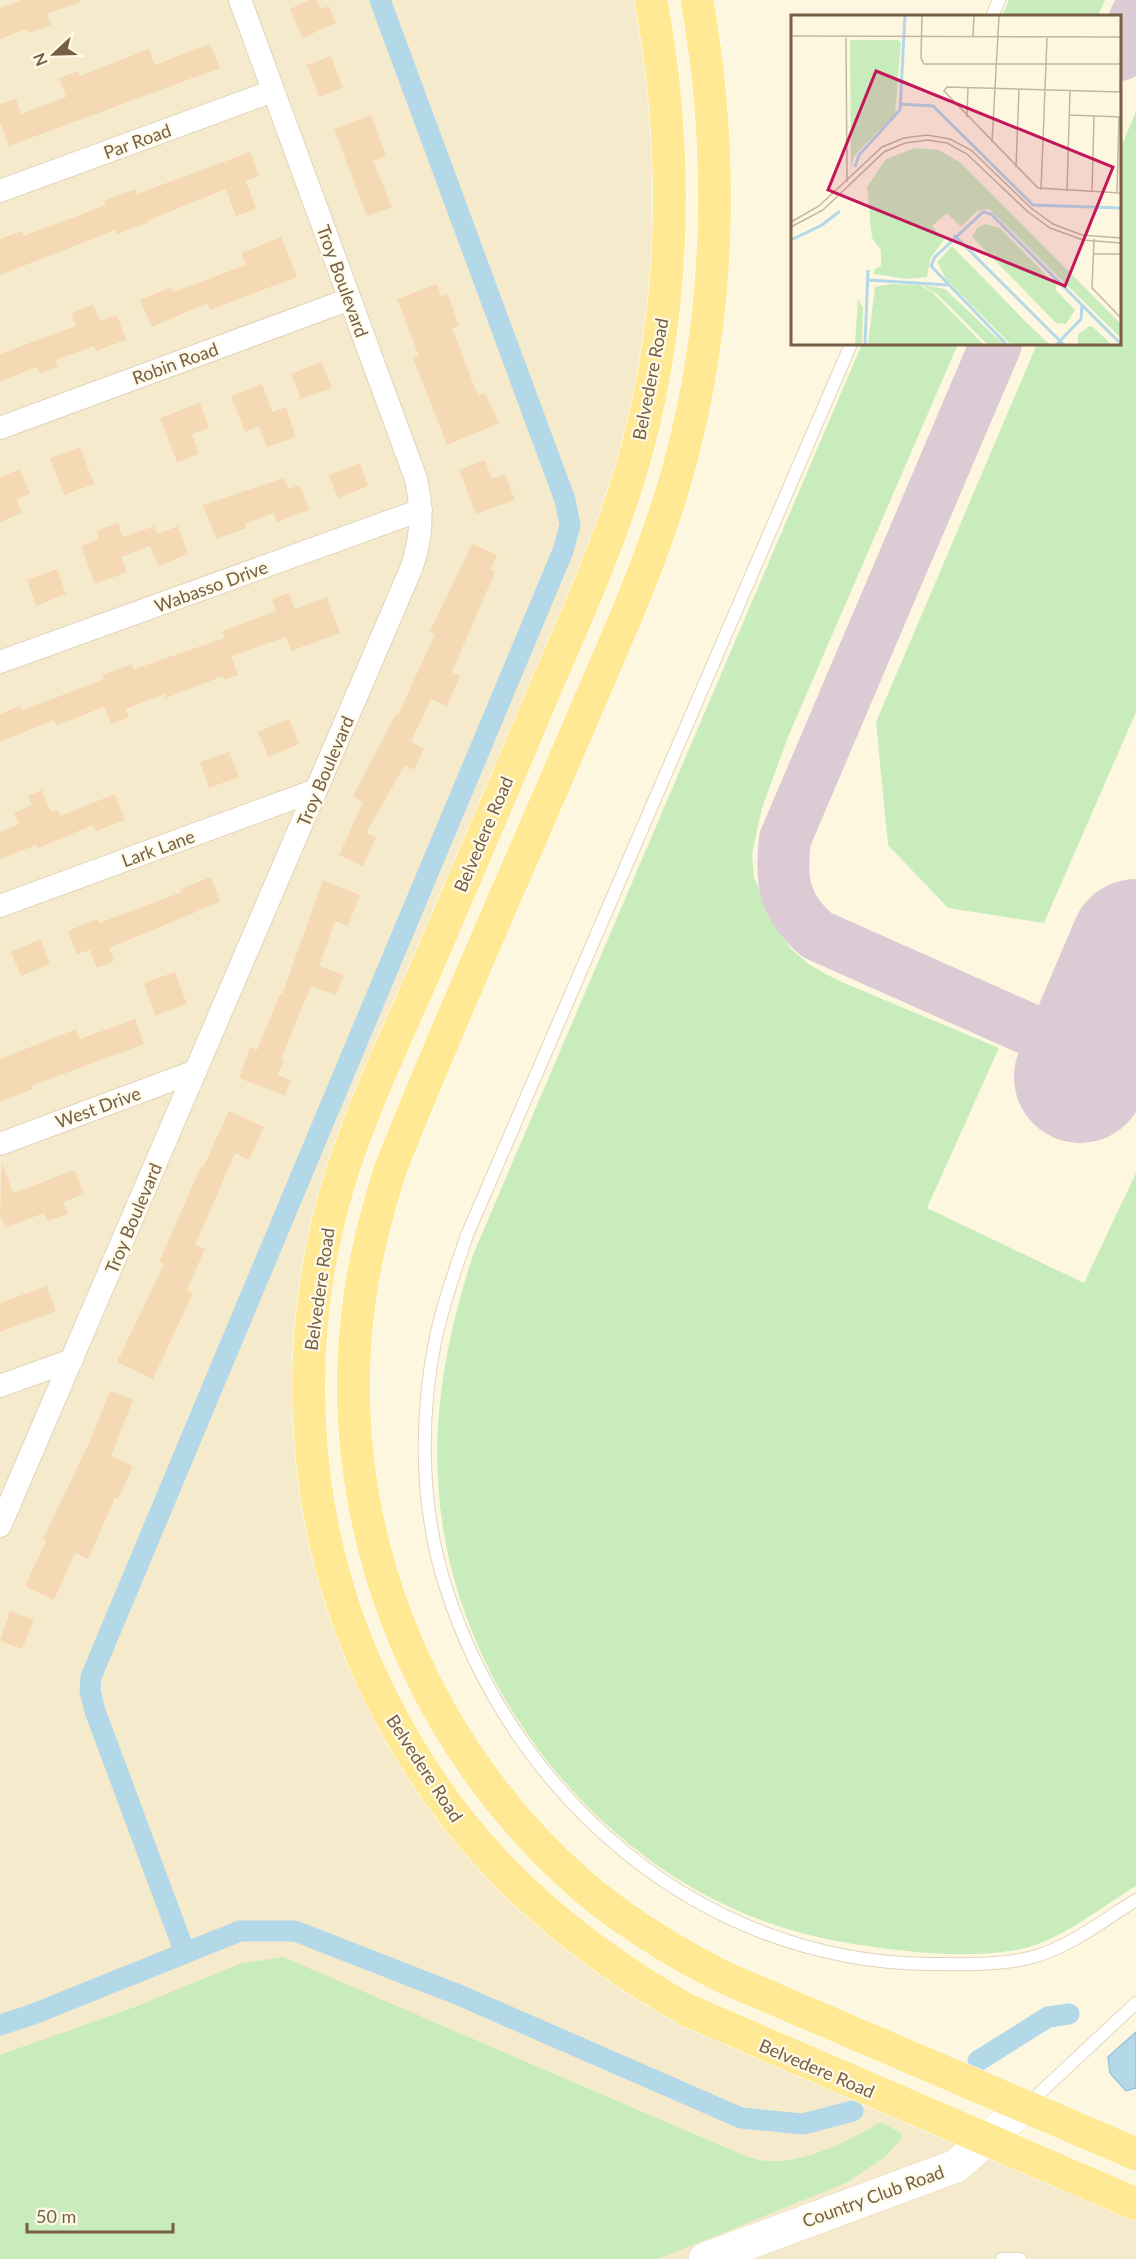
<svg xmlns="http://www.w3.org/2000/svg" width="1136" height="2259" viewBox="0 0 1136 2259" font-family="Lato,sans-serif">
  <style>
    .residential { fill: #f6eacd }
    .green { fill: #c9ecbd }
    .water { fill: #b3d8e8; stroke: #98c6db; stroke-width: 1.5 }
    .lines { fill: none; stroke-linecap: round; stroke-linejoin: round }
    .canal { stroke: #b3d8e8; stroke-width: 21 }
    .taxiway { stroke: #dccad4; stroke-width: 52 }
    .runway { stroke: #dccad4; stroke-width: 132 }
    .building { fill: #f5d9b5 }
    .lane-casing { stroke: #e2d4bb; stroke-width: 14 }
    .street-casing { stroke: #e2d4bb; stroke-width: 24 }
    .secondary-casing { stroke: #e8d6b8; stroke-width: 34 }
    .primary-casing { stroke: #fff; stroke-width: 34 }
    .lane { stroke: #fff; stroke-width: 12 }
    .street { stroke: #fff; stroke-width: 22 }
    .secondary { stroke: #fff; stroke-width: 33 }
    .primary { stroke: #ffe995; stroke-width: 33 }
    .labels { text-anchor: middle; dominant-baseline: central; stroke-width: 4.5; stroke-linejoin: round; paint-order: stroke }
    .street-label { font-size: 18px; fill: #765f45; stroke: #fffae7 }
    .inset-river { fill: none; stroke: #b3d8e8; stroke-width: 3 }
    .inset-road { fill: none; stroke: #c4b59d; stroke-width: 1.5 }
    .view { fill: #c2185b; fill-opacity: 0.15; stroke: #c2185b; stroke-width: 3 }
    .inset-edge { fill: none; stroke: #765f45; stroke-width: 3 }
  </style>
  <rect width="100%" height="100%" fill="#fef7e0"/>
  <path class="residential" d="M0,0H651L661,61L647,404L338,1184L312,1461L394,1723L598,1956L1136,2204V2259H0Z"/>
  <path class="green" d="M1009,0H1105L1098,16H1002Z
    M1136,111V712L1044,923L948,908L888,845L876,722L1037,344H1120V150Z
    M862,344H958L788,737L762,808L752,854L754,877L774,925L791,949L810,965L837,980L999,1048L927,1208L1084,1283L1136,1173V1886C1103,1906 1069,1934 1032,1946C992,1959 923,1954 881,1948C845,1943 810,1937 775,1925C605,1869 471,1704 443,1528C428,1434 444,1345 473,1255Z
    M283,1957L724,2147C737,2152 754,2161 768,2161C808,2163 847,2141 881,2122L901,2133V2139L886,2156L846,2183L658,2259H0V2055L135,2007L239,1964Z"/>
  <path class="water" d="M1136,2032V2088L1126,2091L1110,2073L1108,2057Z"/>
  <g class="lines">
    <path class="canal" d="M185,1953L95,1711L90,1691L91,1677L563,551L570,525L565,500L380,0
      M0,2025L31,2015L240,1931H295L459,1995L741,2118L803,2124L853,2111
      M978,2061L1048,2017L1069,2014"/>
    <path class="taxiway" d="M1120,55L1136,16
      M996,344L785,839C780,881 784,907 817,935L1136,1077"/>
    <path class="runway" d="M1080,1077L1136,945"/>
  </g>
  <path class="building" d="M21,0H79L80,2L47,14L51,25L29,33L27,29L0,39V8Z
    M310,0H317L321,9L329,6L336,23L302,38L290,9Z
    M210,44L220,68L9,146L0,122V104L16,99L21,114L66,97L59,78L78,71L80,76L149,49L155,65Z
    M331,56L343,88L319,97L307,65Z
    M371,115L386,156L373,161L392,207L367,216L334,129Z
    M250,152L259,176L246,181L256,209L236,216L226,189L147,221V223L117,234L115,230L0,275V239L22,231L24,236L106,205L104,201L135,189L137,194Z
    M281,237L297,277L210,310L207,303L152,327L140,300L171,287L173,292L246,265L241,253Z
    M437,284L441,297L448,294L459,326L452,328L478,396L485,393L499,423L447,445L413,358L419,356L397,299Z
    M93,304L100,321L117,315L126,340L96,351L94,346L55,360L58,367L40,374L37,367L0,381V354L76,326L71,313Z
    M322,362L332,388L301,399L291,374Z
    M262,384L272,412L286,407L296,437L267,447L259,426L245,432L231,396Z
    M200,403L209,428L192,434L199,454L177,462L160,418Z
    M80,447L94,484L64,495L50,458Z
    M485,460L492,479L505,474L515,500L476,514L459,470Z
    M360,463L368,486L338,498L329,475Z
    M20,469L30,494L17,499L22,513L0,522V477Z
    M284,478L288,489L300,485L309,510L277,522L274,513L245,524L247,528L216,539L203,505Z
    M118,523L123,537L154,526L157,534L178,526L188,554L158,566L150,546L121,557L127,572L95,584L81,546L99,539L96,531Z
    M472,544L497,555L490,570L495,572L452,672L460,676L447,706L431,699L411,742L424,749L414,770L405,765L366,833L376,837L363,866L339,855L363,802L353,796L396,714L398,715L435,634L430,631Z
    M57,569L66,594L36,606L27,580Z
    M289,593L295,609L327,597L340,633L291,651L286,637L231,656L238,675L224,680L223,676L166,698L165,694L126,709L129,717L111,724L104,707L56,726L54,720L0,742V714L20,706L21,711L104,679L103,675L132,664L134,669L225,638L222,631L276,611L272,599Z
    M289,719L299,744L268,757L258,732Z
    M229,752L239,777L209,788L200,762Z
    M42,790L51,812L57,810L60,816L115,794L125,820L96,831L93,825L38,848L36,845L0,859V832L19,824L14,813L32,805L28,796Z
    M211,877L220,902L109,948L114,961L97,968L90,950L77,954L68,931L98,919L99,923L182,892L180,889Z
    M323,880L360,895L348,926L335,921L319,966L344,975L336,995L311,986L281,1059L284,1060L278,1075L291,1080L285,1096L239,1078L250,1047L257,1050L280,994L282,995Z
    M40,939L50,964L21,976L11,952Z
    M175,972L187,1004L155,1016L144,983Z
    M135,1019L144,1044L31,1086L33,1089L0,1102V1059L76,1029L80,1039Z
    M229,1111L264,1127L249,1160L235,1153L195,1245L205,1249L187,1290L193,1293L153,1379L117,1362L164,1264L159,1262L201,1166L203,1168Z
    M2,1163L13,1193L75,1170L84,1194L63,1202L68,1214L47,1221L44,1213L5,1228L0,1215Z
    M47,1286L56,1311L0,1332V1303Z
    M110,1391L133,1400L111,1456L133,1466L118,1499L115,1498L88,1559L75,1553L54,1600L25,1586L46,1541L43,1539L88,1445Z
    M10,1611L34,1620L22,1649L0,1641Z"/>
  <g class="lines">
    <defs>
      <path id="lane" d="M992,16L999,0
        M851,344L467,1235C455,1271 442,1306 435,1342C419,1422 421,1511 446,1588C514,1799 701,1961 928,1964C962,1964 999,1966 1033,1957C1070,1947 1104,1920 1136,1900
        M1028,2104L1136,2003
        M1002,2259H1020"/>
      <path id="street" d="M0,191L273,91
        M0,428L350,299
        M0,662L421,510
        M0,906L316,790
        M0,1144L196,1071
        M0,1386L72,1360
        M0,1526L411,569C422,538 423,511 416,479L240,0"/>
      <path id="secondary" d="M705,2259L956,2166L1024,2107"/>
      <path id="primary" d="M651,0C680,157 676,321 630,474C608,546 578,614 548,682C508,778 467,874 426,969C395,1040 360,1112 338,1186C290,1346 301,1524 371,1676C440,1827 544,1929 687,2010L1136,2204
        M697,0C723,148 721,302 684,448C660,545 618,635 579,726C516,874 449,1021 390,1170C377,1212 366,1253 360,1296C328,1513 415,1739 579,1883C623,1921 672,1951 723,1977L1136,2154"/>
    </defs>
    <use href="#lane" class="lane-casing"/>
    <use href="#street" class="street-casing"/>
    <use href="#secondary" class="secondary-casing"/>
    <use href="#primary" class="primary-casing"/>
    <use href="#lane" class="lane"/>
    <use href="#street" class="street"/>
    <use href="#secondary" class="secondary"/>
    <use href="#primary" class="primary"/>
  </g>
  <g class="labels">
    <g class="street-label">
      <text transform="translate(137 141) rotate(-20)">Par Road</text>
      <text transform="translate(343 281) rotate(70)">Troy Boulevard</text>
      <text transform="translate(175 363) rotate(-20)">Robin Road</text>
      <text transform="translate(650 379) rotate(-79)">Belvedere Road</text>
      <text transform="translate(211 586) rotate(-20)">Wabasso Drive</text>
      <text transform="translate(325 771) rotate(-67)">Troy Boulevard</text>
      <text transform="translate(483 834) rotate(-67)">Belvedere Road</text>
      <text transform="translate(158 848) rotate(-20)">Lark Lane</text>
      <text transform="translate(98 1107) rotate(-20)">West Drive</text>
      <text transform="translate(133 1218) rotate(-67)">Troy Boulevard</text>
      <text transform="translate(319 1289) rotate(-82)">Belvedere Road</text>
      <text transform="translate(425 1768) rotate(57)">Belvedere Road</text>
      <text transform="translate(817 2068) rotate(23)">Belvedere Road</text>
      <text transform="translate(873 2196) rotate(-20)">Country Club Road</text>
    </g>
  </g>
  <g transform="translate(791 15)">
    <rect width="330" height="330" fill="#fef7e0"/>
    <path d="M59,25H107L110,28L104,99L63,141L60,156ZM124,133L148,135L170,148L330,309V323L198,194L186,196L170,212L156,198L141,211L153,225L139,244L136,262L116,264L83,259V255L90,251V235L81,223L76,172L95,144ZM195,209L209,213L266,271L264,274L284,295L275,309L265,308L181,222L186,213ZM161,231L233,305L258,329H219L155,264L146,247ZM99,269L129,270L141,277L192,329H77L84,272ZM131,270L154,274L212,329H196L146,279ZM67,284L72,293L71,329H64ZM299,311L303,313L320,329H287V319Z" fill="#c9ecbd"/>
    <path class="inset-river" d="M109,89L142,91L242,190L330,193M64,152L68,140L109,95L114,1M163,220L272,329M0,225L31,210L49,196M77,265L157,270M74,329L77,255M215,329L140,251L144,242L192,197L200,199L330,329M266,329L290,304L291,290"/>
    <path class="inset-road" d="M131,1L130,43L133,49H330M0,21L330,22M182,21L183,1M55,23L56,167M329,77L330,30M330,77L156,72L153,76L247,173L330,178M278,100L330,102M176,102L177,72M201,127L208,1M225,152L228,74M250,175L256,23M276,176L279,76M301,177L303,101M326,178L328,102M0,207L28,191L91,132L113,123L136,120L159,124L180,135L240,193L262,209L291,220L330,223M0,212L32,195L93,137L114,128L137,125L156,128L176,139L237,197L259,213L292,225L330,228M303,224L301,273L330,303M302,239H330"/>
    <path class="view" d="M85,56L322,152L274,271L37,175Z"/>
    <rect width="330" height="330" class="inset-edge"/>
  </g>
  <g transform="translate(54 54) rotate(248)" stroke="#fffae7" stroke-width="4.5" paint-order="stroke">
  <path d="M0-4.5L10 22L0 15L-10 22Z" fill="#765f45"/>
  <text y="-9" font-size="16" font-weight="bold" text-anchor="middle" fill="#765f45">N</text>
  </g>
  <path d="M27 2223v9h146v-9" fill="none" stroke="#765f45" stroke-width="3"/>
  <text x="36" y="2223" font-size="18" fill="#765f45" stroke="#fffae7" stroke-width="4.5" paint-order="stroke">50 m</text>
</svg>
